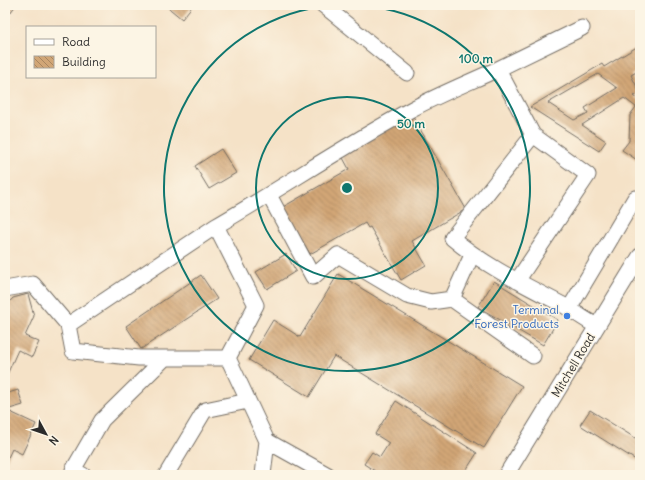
<svg xmlns="http://www.w3.org/2000/svg" width="645" height="480" viewBox="0 0 645 480" font-family="Delius,sans-serif">
  <style>
    .building { fill: url(#building-back-hatch); fill-rule: evenodd }
    .lines { fill: none; stroke-linecap: round; stroke-linejoin: round }
    .minor-casing { stroke: #726b62; stroke-width: 17 }
    .minor { stroke: #fff; stroke-width: 15 }
    .ring { fill: none; stroke: #0f766e; stroke-width: 2 }
    .shop-dot { fill: #3f7fe0; stroke: #fcf5e5; stroke-width: 1.5 }
    .labels { text-anchor: middle; dominant-baseline: central; stroke-width: 3; stroke-linejoin: round; paint-order: stroke }
    .shop-label { font-size: 12px; fill: #366cbe; stroke: #fcf5e5; text-anchor: end }
    .street-label { font-size: 12px; fill: #2b2b2b; stroke: #fcf5e5 }
    .centre { fill: #0f766e; stroke: #fcf5e5; stroke-width: 2 }
    .ring-label { font-size: 12px; text-anchor: middle; font-weight: bold; fill: #0f766e; stroke: #fcf5e5; stroke-width: 3; stroke-linejoin: round; paint-order: stroke }
  </style>
  <defs>
    <pattern id="building-back-hatch" width="6" height="6" patternUnits="userSpaceOnUse"><rect width="6" height="6" fill="#d1a676"/><path d="M-1 5l2 2M0 0l6 6M5-1l2 2" fill="none" stroke="#aa8761"/></pattern>
  </defs>
  <rect width="100%" height="100%" fill="#fcf5e5"/>
  <filter id="ink" filterUnits="userSpaceOnUse"><feTurbulence type="fractalNoise" baseFrequency=".025" numOctaves="2"/><feDisplacementMap in="SourceGraphic" scale="8" xChannelSelector="R" yChannelSelector="G"/><feConvolveMatrix kernelMatrix="1 2 1 2 8 2 1 2 1" color-interpolation-filters="sRGB"/></filter>
  <filter id="wash" filterUnits="userSpaceOnUse"><feTurbulence type="fractalNoise" baseFrequency=".012" numOctaves="4" result="noise"/><feDisplacementMap in="SourceGraphic" scale="16" xChannelSelector="R" yChannelSelector="G"/><feGaussianBlur stdDeviation="0.9" result="paint"/><feColorMatrix in="noise" values="0 0 0 0 0 0 0 0 0 0 0 0 0 0 0 0 0 1.4 0 .05"/><feComposite in="paint" operator="in"/></filter>
  <g filter="url(#wash)">
    <rect width="100%" height="100%" fill="#f5e2c7"/>
    <g id="blocks">
      <path class="building" d="M5,5H16L10,13L5,9Z
        M165,5H193L182,19Z
        M640,45V70L631,75L640,93L634,96L640,101V162L622,150L629,141L630,115L636,107L624,98L582,125L606,141L599,151L530,107L602,64L604,67ZM598,74L617,88L585,108L588,113L574,120L548,103Z
        M412,115L466,209L412,241L426,265L401,280L370,227L368,228L365,223L310,254L283,207L349,169L342,156Z
        M221,149L236,173L209,189L195,166Z
        M286,254L296,271L267,289L256,272Z
        M338,274L522,386L484,448L334,356L309,397L249,360L273,320L300,337Z
        M201,275L217,299L141,349L126,326Z
        M494,281L558,320L543,345L478,307Z
        M28,294L34,316L25,336L39,342L32,357L18,350L5,379V307L13,298Z
        M18,390L23,405L6,410L36,424L22,454L12,449L5,464V394Z
        M396,401L477,453L463,475H381L364,464L372,452L380,457L389,443L375,434Z
        M590,410L640,441L639,462L580,425Z"/>
    </g>
  </g>
  <g filter="url(#ink)">
    <use href="#blocks" fill-opacity="0" stroke="#726b62" stroke-width="1"/>
    <g class="lines">
      <defs>
        <path id="minor" d="M323,5L407,73
          M533,135L498,69L582,28
          M269,195L313,277L338,255L407,296L431,302L452,299L533,356
          M216,226L68,325L73,351L139,358H228
          M517,281L588,175L533,135L452,238C485,266 525,285 563,305C575,312 585,320 597,326
          M5,289L33,284L68,325
          M452,299L472,255
          M569,309L635,198
          M267,441L228,358L256,305L216,226C282,188 345,145 412,109C440,94 470,82 498,69
          M83,475L73,470L102,420L165,358
          M166,475L205,410L248,401
          M263,475L267,441L328,475
          M506,475L640,256"/>
      </defs>
      <use href="#minor" class="minor-casing"/>
      <use href="#minor" class="minor"/>
    </g>
  </g>
  <g class="ring">
    <circle cx="347" cy="188" r="91"/>
    <path d="M349 5A183 183 0 1 1 345 5"/>
  </g>
  <circle class="shop-dot" cx="567" cy="316" r="4"/>
  <g class="labels">
    <g class="shop-label">
      <text x="559" y="309">Terminal<tspan x="559" dy="14">Forest Products</tspan></text>
    </g>
    <g class="street-label">
      <text transform="translate(573 365) rotate(-59)">Mitchell Road</text>
    </g>
  </g>
  <circle cx="347" cy="188" r="6" class="centre"/>
  <g class="ring-label">
    <text x="476" y="63">100 m</text>
    <text x="411" y="128">50 m</text>
  </g>
  <rect width="645" height="480" fill="none" stroke="#fcf5e5" stroke-width="20"/>
  <rect x="26" y="26" width="130" height="52" fill="#fcf5e5" stroke="#a8a49b"/>
  <rect x="34" y="39" width="20" height="6" fill="#ffffff" stroke="#a8a49b"/>
  <text x="62" y="46" font-size="12" fill="#2b2b2b">Road</text>
  <rect x="34" y="56" width="20" height="12" fill="url(#building-back-hatch)" stroke="#a8a49b"/>
  <text x="62" y="66" font-size="12" fill="#2b2b2b">Building</text>
  <g transform="translate(46 434) rotate(130)" stroke="#fcf5e5" stroke-width="3" paint-order="stroke">
  <path d="M0-3L7 15L0 10L-7 15Z" fill="#2b2b2b"/>
  <text y="-6" font-size="11" font-weight="bold" text-anchor="middle" fill="#2b2b2b">N</text>
  </g>
</svg>
